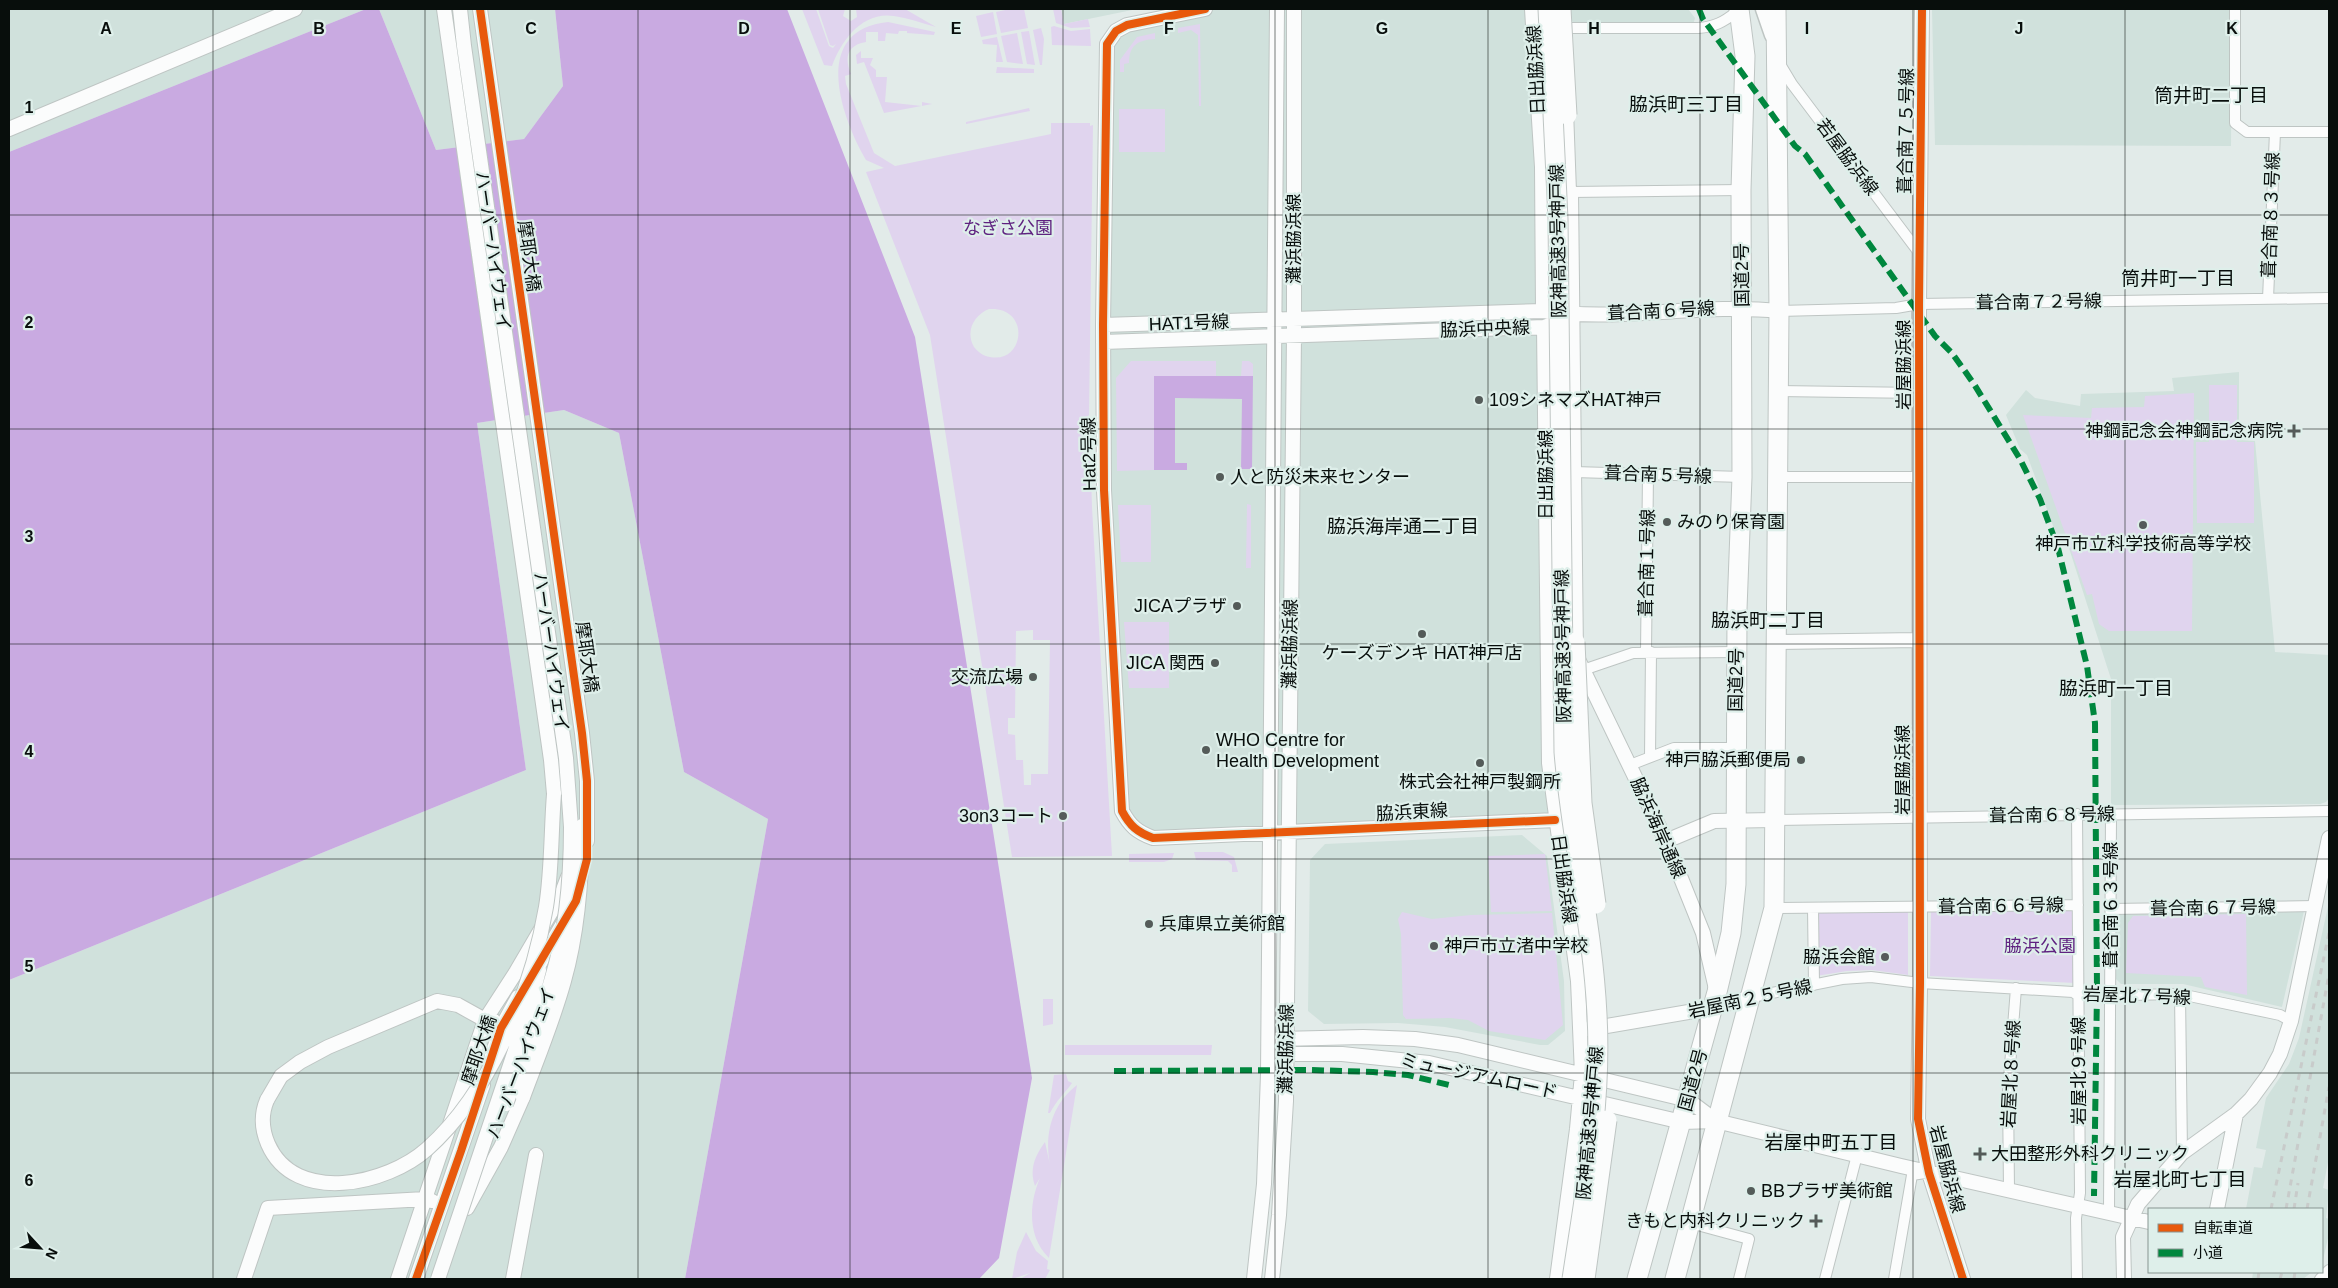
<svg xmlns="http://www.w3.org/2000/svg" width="2338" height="1288" viewBox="0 0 2338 1288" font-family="Arial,'Noto Sans JP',sans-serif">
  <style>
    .built { fill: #d0e1dc }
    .green { fill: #e0d4ee; fill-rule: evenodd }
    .water { fill: #c9aae1 }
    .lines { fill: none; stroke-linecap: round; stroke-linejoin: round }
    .street-casing { stroke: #bec5c3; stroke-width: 12 }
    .secondary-casing { stroke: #bec5c3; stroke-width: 16 }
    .primary-casing { stroke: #bec5c3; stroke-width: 19 }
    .highway-casing { stroke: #bec5c3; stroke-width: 21 }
    .street { stroke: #fbfcfc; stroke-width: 10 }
    .secondary { stroke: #fbfcfc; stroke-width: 14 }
    .primary { stroke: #fbfcfc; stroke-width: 16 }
    .highway { stroke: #fbfcfc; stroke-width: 19 }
    .rail { stroke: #c8cbca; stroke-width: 3; stroke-dasharray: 6 6; stroke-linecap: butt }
    .secondary-bridge-casing { stroke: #bec5c3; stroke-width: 16; stroke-linecap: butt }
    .highway-bridge-casing { stroke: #bec5c3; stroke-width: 21; stroke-linecap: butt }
    .secondary-bridge { stroke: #fbfcfc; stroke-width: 14 }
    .highway-bridge { stroke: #fbfcfc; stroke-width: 19 }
    .quiet { stroke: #00873e; stroke-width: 6; stroke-dasharray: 12 6; stroke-linecap: butt }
    .cycleway-casing { stroke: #deefea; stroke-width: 11 }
    .cycleway { stroke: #e8590c; stroke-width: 8 }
    .grid { fill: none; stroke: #080e0c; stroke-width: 1; stroke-opacity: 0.55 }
    .poi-dot { fill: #545b59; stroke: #deefea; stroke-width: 2 }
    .labels { text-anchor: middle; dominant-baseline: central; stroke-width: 4.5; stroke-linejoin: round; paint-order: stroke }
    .street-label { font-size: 18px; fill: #080e0c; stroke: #deefea }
    .park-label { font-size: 18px; fill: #5f2280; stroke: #deefea }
    .poi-label { font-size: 18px; fill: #080e0c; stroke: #deefea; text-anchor: start }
    .neighbourhood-label { font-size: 19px; fill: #080e0c; stroke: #deefea }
    .grid-label { font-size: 16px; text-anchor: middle; font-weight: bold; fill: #080e0c; stroke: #deefea; stroke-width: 4.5; stroke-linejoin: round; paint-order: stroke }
  </style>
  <rect width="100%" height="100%" fill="#e2ebe9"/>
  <path class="built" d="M9,9H366L9,152Z
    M379,9H555L563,86L524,139L436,150Z
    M1061,9H1137L1064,24Z
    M1205,9H1532L1542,167L1546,471L1555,820L1153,838L1129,823L1108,578L1106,80L1116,31Z
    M1570,9H1688L1695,18L1693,25L1575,24L1570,19Z
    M1932,9H2232L2231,146L1935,145Z
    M2239,372V440L2255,441L2275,652L2329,655V798L2326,802L2320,804L2111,805V679L2068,545L2059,542L2027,455L2020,449L2006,415L2026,390L2035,398L2080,406L2081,394L2174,391L2172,378Z
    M564,410L619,433L684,772L768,819L685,1279H9V980L526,770L477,423Z
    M1522,835L1547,856L1564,981L1565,1031L1548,1045H1540L1445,1027L1398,1023L1324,1024L1308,1011L1310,860L1325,844Z
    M2329,902V1157L2323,1188L2329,1190L2326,1218L2329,1219V1234L2322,1264V1209H2246L2254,1167L2262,1168L2266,1150L2256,1148L2266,1098L2289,1064L2299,1038Z
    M2304,911L2282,1007L2183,984H2121L2115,978V917L2120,912Z
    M2253,1272H2312L2303,1279H2252Z"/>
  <path class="green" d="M802,9H816L829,46L833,48L836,44L833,46L830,45L818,9H845L843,16L851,21L857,17L856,9H905L936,27C922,23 908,18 894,16C862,11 841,41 832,66L824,65Z
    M1010,9H1024L1028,28L1001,33L996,12Z
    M1053,9H1061L1064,24L1088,19L1090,27L1071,28L1056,23Z
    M993,12L997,34L981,37L976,16Z
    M888,22L935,32L934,35L907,33V31H899L898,34L886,33L885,41H878V32H866V42C847,45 844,58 851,74L845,76L846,84L874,153L895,166L1051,134V123H1090V126L1093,125L1089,416L1092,507L1112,856L1012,857L930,335L866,172L884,168L866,160C841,117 810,30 888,22ZM989,309C1031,306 1025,364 990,357C983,356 978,352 974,347C965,331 974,315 989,309ZM1033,630V640H1050L1048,774H1031V785H1024L1023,760H1016L1015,735L1008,734V718H1015L1016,631Z
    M1200,24L1201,106H1199L1198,35L1191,30L1178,33V28Z
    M1054,26L1071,31L1090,29L1091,46L1052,45L1051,27Z
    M1041,28L1044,39L1042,65H1040L1033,30Z
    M1029,31L1035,65L1027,64L1021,32Z
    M1017,33L1023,64L1007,62L1001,36Z
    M1155,33V39C1138,40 1129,45 1129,63L1124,64V72H1120V60L1137,37Z
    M997,37L1003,62H996L997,45L983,44L982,40Z
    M861,51V58H873L870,65L876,70V77H887L885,102L922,106V102L932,104L884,113L864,62L857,64L856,55Z
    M997,67L1034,69V73H996Z
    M1029,108L1030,111L966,124V122Z
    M1119,109H1165V152H1119Z
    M1131,361H1216V376H1154V470L1117,471L1116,378Z
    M1242,361H1249L1253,364V376H1241Z
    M2209,385H2237V442H2254V523H2197L2196,442H2209Z
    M2194,393L2192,631H2109L2099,624L2092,594L2087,595L2023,415L2091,418L2092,408L2144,407L2145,396Z
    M1247,504L1251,505V568H1246Z
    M1118,505H1151V562H1121Z
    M1124,622H1169V688H1129Z
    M1194,852H1223L1234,857L1238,872H1232V865L1228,861L1196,860Z
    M1174,853L1172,859L1164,862H1129V854Z
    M1545,854L1552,911L1491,912L1488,856Z
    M1931,911H2071L2075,913L2076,983L1930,976Z
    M1402,912L1432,919L1471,915L1552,913L1563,1025L1545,1040L1489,1031L1468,1020L1450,1018L1406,1019L1403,1015L1401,934L1398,919Z
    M1817,912H1908V975L1872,970L1847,971L1816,976Z
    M2246,914L2247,995L2205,987L2201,977L2126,973L2128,923L2133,916Z
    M1043,999H1053V1024L1043,1026Z
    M1065,1045H1212L1211,1055H1065Z
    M1066,1074L1068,1081L1072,1083C1065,1093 1056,1101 1050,1113H1048L1054,1075Z
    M1077,1085L1049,1258C1027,1237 1029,1203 1040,1178L1035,1186C1029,1169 1035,1156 1045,1142L1050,1165C1044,1134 1052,1104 1077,1085Z
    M1026,1232L1036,1251L1048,1261L1047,1269L1050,1270L1045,1279H1020L1030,1273L1012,1279L1017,1252Z"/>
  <path class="water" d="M366,9H379L436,150L524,139L563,86L555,9H787L915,337L1032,1078L999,1258L979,1279H685L768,819L684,772L619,433L564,410L477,423L526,770L9,980V152Z
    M1154,376H1253L1252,469H1241L1242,399L1175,398V463H1187V470H1154Z"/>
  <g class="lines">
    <defs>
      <path id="street" d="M2235,9V123L2247,132H2329
        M1559,28H1698C1714,27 1724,22 1736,12
        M1780,64L1792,84L1920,254
        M1568,110L1571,192
        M1571,192L1741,190
        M2268,299L2275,132
        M1779,311L1896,308L1919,304L2329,298
        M1778,391L1919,393
        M1574,472L1742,477
        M1777,477H1919
        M1646,652L1648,475
        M1583,670L1633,653L1737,652
        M1650,757L1651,652
        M1630,765L1674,748H1735
        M2077,814L2080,1193L2076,1218L2077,1279
        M1774,820L2329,811
        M1774,908L2078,905
        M1813,908L1814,985
        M2111,909L2315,906
        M2180,994L2182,1153
        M1752,997L1842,979L1871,977L1920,983L2073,992L2079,996L2180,994L2280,1015L2291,1021
        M2009,1190L2008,1092L2016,988
        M2109,1212L2111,814
        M1690,1223L1749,1239L1739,1279
        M1825,1279L1857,1155
        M1894,1279L1912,1175L1925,1173
        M2320,1279L2329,1270"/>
      <path id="secondary" d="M444,9L551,760L554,794
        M460,9L464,46L566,758L571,827
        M480,9L582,733L587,781V841
        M1205,9L1127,25L1116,31L1107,44L1103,325L1104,490L1122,811C1130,826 1137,832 1153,838L1555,820
        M1532,9L1542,167L1543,311
        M1922,9L1919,304L1920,983L1918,1119L1929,1173L1963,1279
        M9,129L295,9
        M1571,192L1576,655L1666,841L1703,933L1716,989
        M1103,325L1543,311C1621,322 1701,303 1779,311
        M1544,327L1549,763L1578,981L1582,1074L1577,1129L1557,1279
        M1103,342L1544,327L1552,324
        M1777,642L1918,640
        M1666,841L1714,821L1774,820
        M532,977L565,920
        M1589,1029L1712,1008L1752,997
        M1279,1039L1363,1037L1415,1039L1458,1045L1688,1100L1716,1121
        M1279,1054H1342L1429,1063L1682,1122L1716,1121L1901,1166L2149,1222
        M492,1055L501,1028L518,997
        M267,1100L281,1076L300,1062L328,1047L437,1001L458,1005L485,1020H493
        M467,1208L501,1147L523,1097
        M2217,1209L2236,1114
        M244,1279L268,1208L425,1199L432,1201
        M398,1279L485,1020L516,972L561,895L568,877
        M416,1279L483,1085
        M513,1279L536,1155
        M1254,1279L1264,1184L1268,1074L1277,9
        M1272,1279L1279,1215L1286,1101L1294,335V9
        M2124,1279L2123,1237L2138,1204L2182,1153L2236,1114L2251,1099L2270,1073L2280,1054L2291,1021L2329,838"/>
      <path id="primary" d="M1764,9L1773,35"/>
      <path id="highway" d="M1637,1279L1717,992L1731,933L1736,884L1737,609L1742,477L1741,190L1745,56L1739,9
        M1675,1279L1774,908L1779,311L1776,9"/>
    </defs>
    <use href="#street" class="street-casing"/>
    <use href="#secondary" class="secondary-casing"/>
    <use href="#primary" class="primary-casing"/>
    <use href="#highway" class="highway-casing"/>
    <use href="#street" class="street"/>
    <use href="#secondary" class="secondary"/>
    <use href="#primary" class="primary"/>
    <use href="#highway" class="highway"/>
    <path class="rail" d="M2271,1209L2329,933
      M2286,1209L2329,974
      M2294,1209L2298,1183
      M2307,1209L2329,1087
      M2258,1279L2259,1272
      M2280,1279L2282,1272
      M2294,1279L2295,1272"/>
    <defs>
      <path id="secondary-bridge" d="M523,1097C537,1059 553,1021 564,981C578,931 582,878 582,826
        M267,1100C261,1114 262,1130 268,1144C295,1206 388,1184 427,1149C491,1092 532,990 546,907C552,870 551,831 554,794
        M506,1104C522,1062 540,1021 552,978C567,929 571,878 571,827
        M438,1279L528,1012L539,970"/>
      <path id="highway-bridge" d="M1548,9L1558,219L1564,752C1571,840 1593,927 1597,1015C1602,1104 1585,1192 1572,1279
        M1561,9L1567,115
        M1575,642L1582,803L1596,904
        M1585,1279L1607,1120"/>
    </defs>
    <use href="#secondary-bridge" class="secondary-bridge-casing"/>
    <use href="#highway-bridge" class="highway-bridge-casing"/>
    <use href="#secondary-bridge" class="secondary-bridge"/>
    <use href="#highway-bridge" class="highway-bridge"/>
    <path class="quiet" d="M1699,9L1703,19L1795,146L1805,154L1935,336L1952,353L1974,384L2020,459L2040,499L2058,548L2087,666L2095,723L2097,990L2094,1196
      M1114,1071L1311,1070L1373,1072L1408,1075L1453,1086"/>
    <defs>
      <path id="cycleway" d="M1205,9L1127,25L1116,31L1107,44L1103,325L1104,490L1122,811C1130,826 1137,832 1153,838L1555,820
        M1922,9L1919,304L1920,983L1918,1119L1929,1173L1963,1279
        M416,1279L461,1151L501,1028L576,901L587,859V781L582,733L480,9"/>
    </defs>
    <use href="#cycleway" class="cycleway-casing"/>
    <use href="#cycleway" class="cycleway"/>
  </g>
  <path class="grid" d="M213,9V1279M425,9V1279M638,9V1279M850,9V1279M1063,9V1279M1275,9V1279M1488,9V1279M1700,9V1279M1913,9V1279M2125,9V1279M9,215H2329M9,429H2329M9,644H2329M9,859H2329M9,1073H2329"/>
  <g class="poi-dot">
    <circle cx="1479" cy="400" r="5"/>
    <path d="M2291.5 423.5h5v5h5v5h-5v5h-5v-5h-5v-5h5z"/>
    <circle cx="1220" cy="477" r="5"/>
    <circle cx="1667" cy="522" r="5"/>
    <circle cx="2143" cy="525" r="5"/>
    <circle cx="1237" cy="606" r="5"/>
    <circle cx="1422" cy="634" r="5"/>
    <circle cx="1215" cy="663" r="5"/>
    <circle cx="1033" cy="677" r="5"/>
    <circle cx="1206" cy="750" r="5"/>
    <circle cx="1801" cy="760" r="5"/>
    <circle cx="1480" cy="763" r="5"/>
    <circle cx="1063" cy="816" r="5"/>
    <circle cx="1149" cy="924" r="5"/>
    <circle cx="1434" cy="946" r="5"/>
    <circle cx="1885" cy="957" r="5"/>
    <path d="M1977.5 1146.5h5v5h5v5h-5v5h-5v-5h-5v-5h5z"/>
    <circle cx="1751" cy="1191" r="5"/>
    <path d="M1813.5 1213.5h5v5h5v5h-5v5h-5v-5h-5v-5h5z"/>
  </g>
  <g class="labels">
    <g class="street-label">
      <text transform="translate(1536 70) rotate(-93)">日出脇浜線</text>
      <text transform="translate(1906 131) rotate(-89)">葺合南７５号線</text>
      <text transform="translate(1847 157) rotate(53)">若屋脇浜線</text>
      <text transform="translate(2271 215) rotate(-88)">葺合南８３号線</text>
      <text transform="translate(1294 239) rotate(-90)">灘浜脇浜線</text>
      <text transform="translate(1558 241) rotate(-91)">阪神高速3号神戸線</text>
      <text transform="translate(493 251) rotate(82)">ハーバーハイウェイ</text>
      <text transform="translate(529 256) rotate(82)">摩耶大橋</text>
      <text transform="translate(1742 275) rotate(-91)">国道2号</text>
      <text transform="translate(2039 302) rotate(-1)">葺合南７２号線</text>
      <text transform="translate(1661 311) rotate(-3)">葺合南６号線</text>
      <text transform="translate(1189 323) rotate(-2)">HAT1号線</text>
      <text transform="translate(1485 329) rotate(-2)">脇浜中央線</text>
      <text transform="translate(1904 365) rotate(-90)">岩屋脇浜線</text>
      <text transform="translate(1089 454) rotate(-91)">Hat2号線</text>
      <text transform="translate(1546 475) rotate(-90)">日出脇浜線</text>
      <text transform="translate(1658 475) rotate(2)">葺合南５号線</text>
      <text transform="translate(1647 563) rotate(-89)">葺合南１号線</text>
      <text transform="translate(1290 644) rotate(-89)">灘浜脇浜線</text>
      <text transform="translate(1563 646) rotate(-91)">阪神高速3号神戸線</text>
      <text transform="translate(551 652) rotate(82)">ハーバーハイウェイ</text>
      <text transform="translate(587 657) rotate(82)">摩耶大橋</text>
      <text transform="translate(1736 680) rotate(-89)">国道2号</text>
      <text transform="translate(1903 770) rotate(-90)">岩屋脇浜線</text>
      <text transform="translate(1412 812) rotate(-3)">脇浜東線</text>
      <text transform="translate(2052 815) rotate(-1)">葺合南６８号線</text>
      <text transform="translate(1658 828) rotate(66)">脇浜海岸通線</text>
      <text transform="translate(1564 879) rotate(82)">日出脇浜線</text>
      <text transform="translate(2111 905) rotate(-90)">葺合南６３号線</text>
      <text transform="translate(2001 906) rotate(-1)">葺合南６６号線</text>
      <text transform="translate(2213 908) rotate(-1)">葺合南６７号線</text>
      <text transform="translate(2137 996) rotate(2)">岩屋北７号線</text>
      <text transform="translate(1750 999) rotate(-12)">岩屋南２５号線</text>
      <text transform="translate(1286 1049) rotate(-89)">灘浜脇浜線</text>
      <text transform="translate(479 1050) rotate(-71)">摩耶大橋</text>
      <text transform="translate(521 1063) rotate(-69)">ハーバーハイウェイ</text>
      <text transform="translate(2079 1071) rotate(-90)">岩屋北９号線</text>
      <text transform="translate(2011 1074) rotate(-87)">岩屋北８号線</text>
      <text transform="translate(1479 1076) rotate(12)">ミュージアムロード</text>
      <text transform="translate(1693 1080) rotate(-75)">国道2号</text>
      <text transform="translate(1590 1123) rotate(-85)">阪神高速3号神戸線</text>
      <text transform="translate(1947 1169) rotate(75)">岩屋脇浜線</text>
    </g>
    <g class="park-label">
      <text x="1008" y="228">なぎさ公園</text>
      <text x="2040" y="946">脇浜公園</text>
    </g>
    <g class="poi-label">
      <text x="1489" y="400">109シネマズHAT神戸</text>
      <text x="2283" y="431" text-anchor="end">神鋼記念会神鋼記念病院</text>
      <text x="1230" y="477">人と防災未来センター</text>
      <text x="1677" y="522">みのり保育園</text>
      <text x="2143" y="544" text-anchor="middle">神戸市立科学技術高等学校</text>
      <text x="1227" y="606" text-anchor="end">JICAプラザ</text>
      <text x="1422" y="653" text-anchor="middle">ケーズデンキ HAT神戸店</text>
      <text x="1205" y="663" text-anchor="end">JICA 関西</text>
      <text x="1023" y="677" text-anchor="end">交流広場</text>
      <text x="1216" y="740">WHO Centre for<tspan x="1216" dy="21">Health Development</tspan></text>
      <text x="1791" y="760" text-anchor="end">神戸脇浜郵便局</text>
      <text x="1480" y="782" text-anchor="middle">株式会社神戸製鋼所</text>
      <text x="1053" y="816" text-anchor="end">3on3コート</text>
      <text x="1159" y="924">兵庫県立美術館</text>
      <text x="1444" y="946">神戸市立渚中学校</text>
      <text x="1875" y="957" text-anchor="end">脇浜会館</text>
      <text x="1991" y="1154">大田整形外科クリニック</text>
      <text x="1761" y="1191">BBプラザ美術館</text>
      <text x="1805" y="1221" text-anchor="end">きもと内科クリニック</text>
    </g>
    <g class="neighbourhood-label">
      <text x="2211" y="95">筒井町二丁目</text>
      <text x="1686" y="104">脇浜町三丁目</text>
      <text x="2178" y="278">筒井町一丁目</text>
      <text x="1403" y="526">脇浜海岸通二丁目</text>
      <text x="1768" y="620">脇浜町二丁目</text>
      <text x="2116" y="688">脇浜町一丁目</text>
      <text x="1831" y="1142">岩屋中町五丁目</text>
      <text x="2180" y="1179">岩屋北町七丁目</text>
    </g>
  </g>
  <g class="grid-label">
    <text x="106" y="34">A</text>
    <text x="319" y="34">B</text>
    <text x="531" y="34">C</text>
    <text x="744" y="34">D</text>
    <text x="956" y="34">E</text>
    <text x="1169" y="34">F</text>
    <text x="1382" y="34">G</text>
    <text x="1594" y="34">H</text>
    <text x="1807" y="34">I</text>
    <text x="2019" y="34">J</text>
    <text x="2232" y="34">K</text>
    <text x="29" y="113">1</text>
    <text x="29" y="328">2</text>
    <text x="29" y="542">3</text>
    <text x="29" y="757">4</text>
    <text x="29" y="972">5</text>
    <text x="29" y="1186">6</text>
  </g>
  <rect width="2338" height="1288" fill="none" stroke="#080e0c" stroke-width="20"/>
  <rect x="2148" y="1208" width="175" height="65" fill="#deefea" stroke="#889591"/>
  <rect x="2158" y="1224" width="25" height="8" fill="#e8590c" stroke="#889591"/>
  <text x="2193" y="1233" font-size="15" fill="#080e0c">自転車道</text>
  <rect x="2158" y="1249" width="25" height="8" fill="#00873e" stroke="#889591"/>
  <text x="2193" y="1258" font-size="15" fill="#080e0c">小道</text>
  <g transform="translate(40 1248) rotate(116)" stroke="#deefea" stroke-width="4" paint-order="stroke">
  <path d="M0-4L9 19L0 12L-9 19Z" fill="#080e0c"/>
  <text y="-8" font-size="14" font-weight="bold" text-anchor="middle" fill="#080e0c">N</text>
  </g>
</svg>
